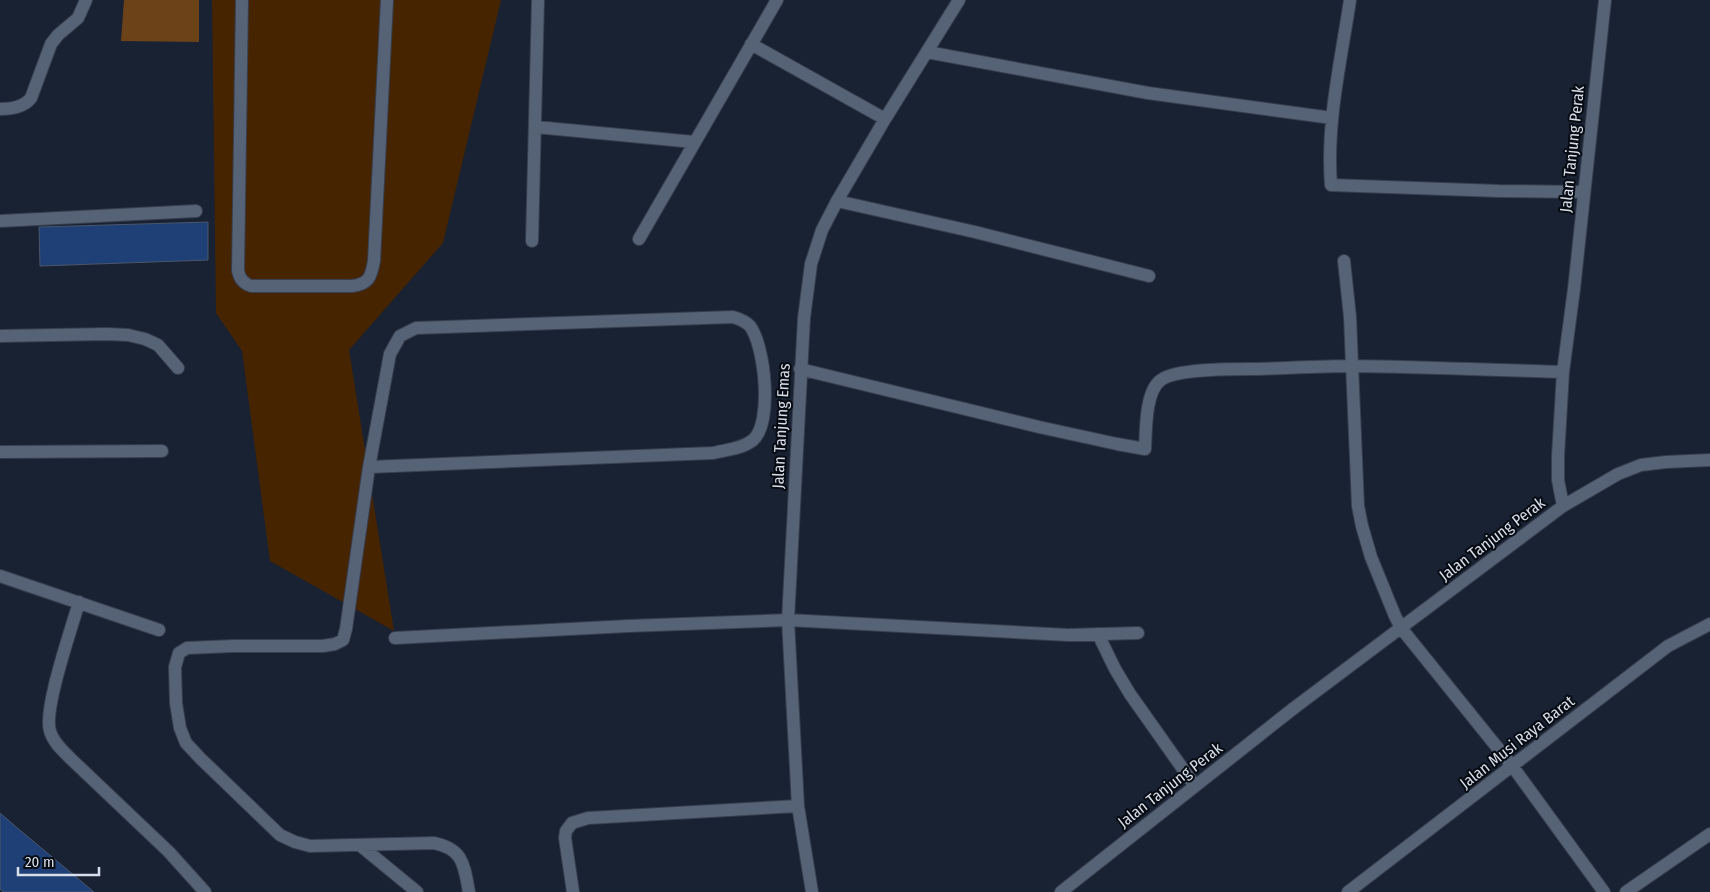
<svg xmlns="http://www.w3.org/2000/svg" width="1710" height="892" viewBox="0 0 1710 892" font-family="'Fira Sans Condensed',sans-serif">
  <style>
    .green { fill: #472400 }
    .water { fill: #6c4219 }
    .building { fill: #1e4076; stroke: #4a566a }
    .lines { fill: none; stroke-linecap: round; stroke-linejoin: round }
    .street-casing { stroke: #373e4d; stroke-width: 14 }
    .street { stroke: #566377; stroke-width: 12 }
    .labels { text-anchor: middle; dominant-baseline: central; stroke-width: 4; stroke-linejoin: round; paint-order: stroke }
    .street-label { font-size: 16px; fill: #d8dfeb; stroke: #070c13 }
  </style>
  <rect width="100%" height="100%" fill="#182233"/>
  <path class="green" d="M212,0H501L443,243L349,350L394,631L270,561L242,351L216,313Z"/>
  <path class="water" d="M124,0H199V42L121,41Z"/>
  <path class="building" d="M208,222V260L40,266L39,227Z
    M0,813L15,826L94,892H3L0,889Z"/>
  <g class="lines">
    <defs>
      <path id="street" d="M242,0L238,271C240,279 243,283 251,286H352C369,284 371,277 374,261L387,0
        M1350,0C1341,61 1326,123 1331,185L1499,191L1584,192
        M751,44L885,119
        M927,52L1148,93L1332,118
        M0,109C11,109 24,107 31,98L51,44L58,35L78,18L86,0
        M536,127L694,142
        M837,201L975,232L1149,276
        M0,221L196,211
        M639,239L777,0
        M532,241L538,0
        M1344,261L1350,317L1358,506L1362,526L1371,557L1395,616L1401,628L1513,767L1604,892
        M0,336L107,334L128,335L145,339L158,345L178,368
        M800,369L1039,427L1117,444L1145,449C1146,431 1145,391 1161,380C1177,368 1236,369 1258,369C1290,368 1322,366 1353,366C1423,367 1493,370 1563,372
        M0,452L162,451
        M369,467L713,453C725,450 742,449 753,440C773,423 765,346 750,326C745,321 740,319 733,317L416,328L400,336L390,354L369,467L346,629L343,640L335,644L323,646H233L187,648L179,653L175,667L176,703L180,728L186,743L201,759L280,835L295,842L310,846L434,843C464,849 464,866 469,892
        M1563,506L1558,480V456L1563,372L1574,289L1605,0
        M0,576L159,630
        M79,602C72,627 43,710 50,731C53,742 63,751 71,759L169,852L205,892
        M1098,634L1115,669L1130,694L1195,786
        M395,638L628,626L788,620L1068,635L1138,633
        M361,846L417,892
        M573,892L565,838L566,831L572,823L588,818L798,806
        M812,892L798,806L788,620L804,318L811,264L822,230L837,201L885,119L959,0
        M1061,892L1294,708L1563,506L1618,474L1641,465L1666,462L1710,460
        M1348,892L1668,646L1710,624
        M1626,892L1710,834"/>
    </defs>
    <use href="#street" class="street-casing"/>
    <use href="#street" class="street"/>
  </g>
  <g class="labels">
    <g class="street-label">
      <text transform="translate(1572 149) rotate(-84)">Jalan Tanjung Perak</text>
      <text transform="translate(781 426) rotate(-87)">Jalan Tanjung Emas</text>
      <text transform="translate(1492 539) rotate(-37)">Jalan Tanjung Perak</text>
      <text transform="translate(1517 742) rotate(-38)">Jalan Musi Raya Barat</text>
      <text transform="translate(1170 785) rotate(-38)">Jalan Tanjung Perak</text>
    </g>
  </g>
  <path d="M18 867v8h81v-8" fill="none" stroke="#d8dfeb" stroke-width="2.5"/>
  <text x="25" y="867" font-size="15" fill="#d8dfeb" stroke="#070c13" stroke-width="4" paint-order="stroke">20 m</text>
</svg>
